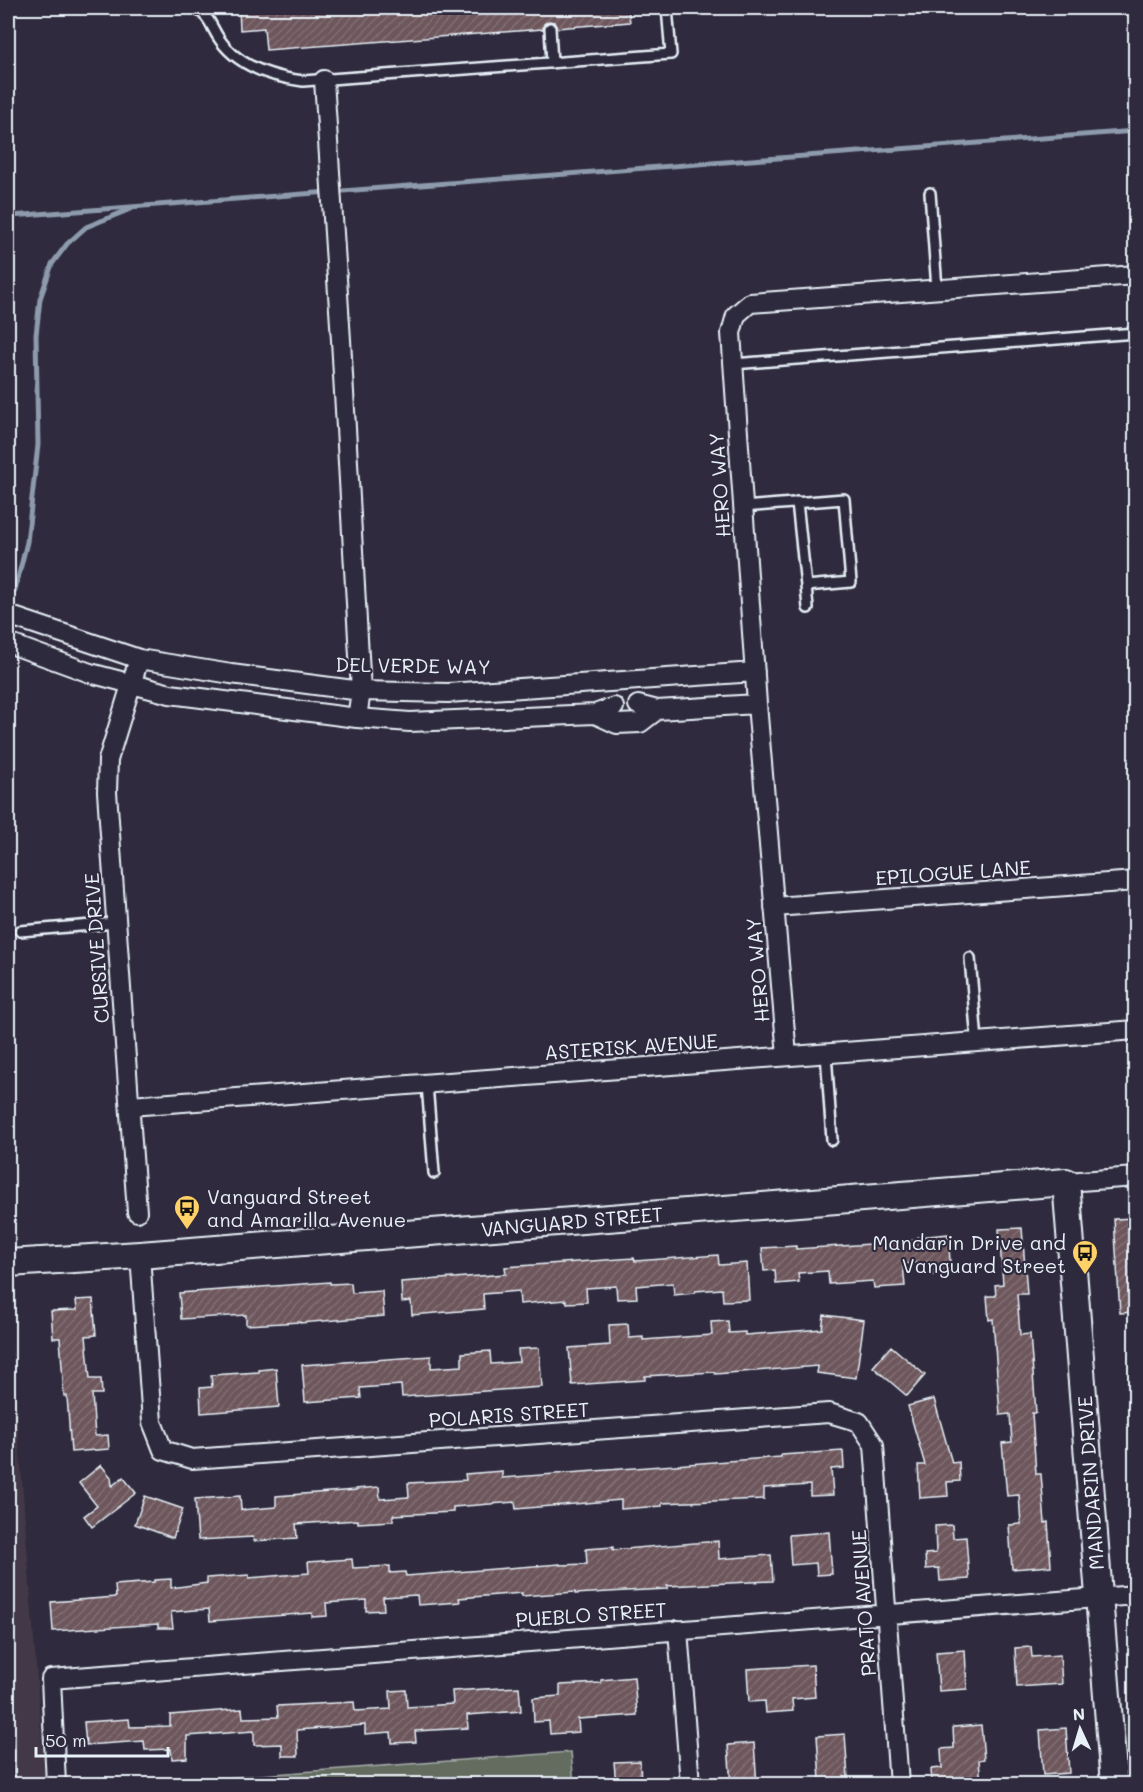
<svg xmlns="http://www.w3.org/2000/svg" width="1143" height="1792" viewBox="0 0 1143 1792" font-family="Mali,sans-serif">
  <style>
    .built { fill: #423846 }
    .park { fill: #646c5f; stroke: #a6aeac; stroke-width: 1.5 }
    .lines { fill: none; stroke-linecap: round; stroke-linejoin: round }
    .stream { stroke: #8d9bad; stroke-width: 5 }
    .building { fill: url(#building-hatch); stroke: #e8f1f8; stroke-width: 1.5 }
    .lane-casing { stroke: #e8f1f8; stroke-width: 14 }
    .street-casing { stroke: #e8f1f8; stroke-width: 22 }
    .secondary-casing { stroke: #e8f1f8; stroke-width: 30 }
    .lane { stroke: #2f2a3d; stroke-width: 9 }
    .street { stroke: #2f2a3d; stroke-width: 18 }
    .secondary { stroke: #2f2a3d; stroke-width: 26 }
    .labels { text-anchor: middle; dominant-baseline: central; stroke-width: 4.5; stroke-linejoin: round; paint-order: stroke }
    .street-label { font-size: 20px; fill: #e8f1f8; stroke: #2f2a3d }
    .poi-label { font-size: 20px; fill: #e8f1f8; stroke: #2f2a3d; text-anchor: start }
  </style>
  <defs>
    <pattern id="building-hatch" width="6" height="6" patternUnits="userSpaceOnUse" patternTransform="scale(1.5)"><rect width="6" height="6" fill="#6d575c"/><path d="M-1 1l2-2M0 6l6-6M5 7l2-2" fill="none" stroke="#827074"/></pattern>
  </defs>
  <rect width="100%" height="100%" fill="#2f2a3d"/>
  <filter id="ink" filterUnits="userSpaceOnUse"><feTurbulence type="fractalNoise" baseFrequency=".0167" numOctaves="2"/><feDisplacementMap in="SourceGraphic" scale="12" xChannelSelector="R" yChannelSelector="G"/><feConvolveMatrix kernelMatrix="1 2 1 2 8 2 1 2 1" color-interpolation-filters="sRGB"/></filter>
  <g filter="url(#ink)">
    <path class="built" d="M8,1294L45,1784H8Z"/>
    <path class="park" d="M571,1752L574,1784H141Z"/>
    <g class="lines">
      <path class="stream" d="M11,216L1136,131
        M8,605L15,590L27,542L38,445L36,335L40,299L52,264L67,244L86,227L133,208
        M8,1692L14,1784"/>
    </g>
    <path class="building" d="M239,8H628L630,22L557,28L554,22L549,21L544,24L543,29L266,50L264,28L240,30Z
      M1136,1218V1312L1120,1313L1114,1219Z
      M1022,1228L1027,1294H1017L1020,1335L1030,1334L1036,1413H1032L1036,1474H1041L1045,1523L1048,1522L1051,1566L1012,1569L1009,1525L1021,1524L1019,1495L1007,1496L1002,1443L1012,1442L1010,1414L1000,1415L993,1319L989,1320L987,1296H996L995,1285L1003,1284L999,1229Z
      M948,1234L951,1274L933,1275L932,1262L903,1264L905,1286L874,1288L873,1281L829,1284L828,1271L798,1273L799,1282L776,1284L775,1270L764,1271L762,1248L796,1246V1249L871,1244L918,1240V1237Z
      M718,1255L719,1265L747,1263L749,1300L723,1301L722,1289L695,1291V1293L674,1295L673,1283L636,1286L637,1298L617,1299L616,1286L586,1288L587,1302L567,1303L566,1300L520,1304L519,1291L483,1294L484,1309L412,1315L411,1301L402,1302L401,1282L506,1274L505,1267L634,1258L635,1261Z
      M330,1282V1284L351,1283L352,1293L382,1291L384,1316L300,1323V1322L246,1325V1315L181,1319L179,1293Z
      M93,1299L96,1335L86,1336L90,1379H101L102,1394H92L95,1436L108,1435L109,1449L71,1452L67,1396H64L60,1338H53L51,1311L77,1310L76,1300Z
      M824,1315L864,1320L856,1378L817,1373L818,1366L715,1374L714,1372L645,1376V1380L572,1385L569,1348L610,1345L609,1325L628,1324L629,1338L643,1337V1340L712,1335L711,1322L728,1321L729,1333L745,1332V1335L822,1329Z
      M891,1346L925,1375L907,1396L873,1367Z
      M539,1348L542,1387L402,1397L401,1385L360,1388L361,1398L305,1402L302,1365L431,1356V1368L462,1366V1353L490,1351L491,1364L519,1362L518,1349Z
      M276,1368L279,1407L201,1413L200,1388L212,1387L211,1375L259,1372V1370Z
      M934,1399L952,1463L959,1462L960,1481L947,1482L948,1496L920,1498L918,1465H925L908,1406Z
      M843,1451L844,1468L831,1469L833,1495L810,1496V1485L764,1488V1499L662,1503V1506L621,1509V1500L516,1509L515,1502L453,1507V1512L393,1515V1521L358,1523V1520L296,1524L297,1538L254,1541L253,1537L198,1540L195,1499L240,1496L241,1510L276,1507V1496L356,1490V1489L379,1487L380,1499L409,1497L408,1483L466,1480L465,1474L502,1471V1478L781,1457V1455Z
      M101,1465L111,1477L112,1486L123,1477L136,1493L92,1527L84,1516L97,1506L79,1483Z
      M145,1496L183,1509L173,1538L135,1524Z
      M952,1525L953,1538L966,1537L969,1579L940,1581L939,1568L926,1569L925,1554L936,1553L935,1526Z
      M829,1532L832,1574L817,1575L816,1563L791,1565L789,1535Z
      M718,1541L719,1559L771,1555L773,1581L667,1586V1589L626,1591L575,1594V1592L522,1596V1593L459,1598L460,1602L418,1605L417,1595L383,1597L384,1610L366,1611V1600L326,1603L327,1616L312,1617V1613L210,1621L209,1609L171,1612L173,1628H158V1624L53,1631L51,1602L116,1597L115,1585L154,1582V1580L171,1579V1588L207,1583V1578L249,1575V1578L309,1573L308,1562L352,1559L353,1568L390,1566V1573L405,1572L406,1576L560,1564V1565L587,1564L586,1549L613,1547V1550Z
      M1031,1647L1032,1657L1060,1655L1062,1684L1017,1687L1015,1648Z
      M965,1650L967,1689L939,1691L936,1652Z
      M813,1665L815,1697L792,1699L793,1711L766,1713L765,1701L749,1702L747,1669Z
      M634,1677L637,1715L578,1719L579,1732L550,1734L549,1721L534,1722L533,1698L560,1696V1685L601,1683V1680Z
      M519,1687L521,1711L467,1715L468,1728L415,1731L416,1742L392,1743L391,1732L365,1734V1725L297,1730L298,1756H282V1744L254,1745V1731L187,1736V1758L172,1759L171,1749L145,1750L144,1741L86,1745L84,1722L129,1719L130,1727L170,1726V1715L242,1709L243,1718L278,1717L277,1706L354,1702L355,1711L391,1709L390,1691L406,1690L407,1707L453,1704L452,1691Z
      M981,1725L984,1759L979,1760L981,1785H932L931,1769L942,1768L941,1749L954,1748L953,1727Z
      M1066,1728L1069,1773L1043,1775L1040,1730Z
      M845,1734L848,1778L820,1780L817,1736Z
      M754,1743L757,1785H731L728,1745Z
      M640,1761L641,1785H616L614,1762Z"/>
    <g class="lines">
      <defs>
        <path id="lane" d="M195,8C211,17 210,26 220,40C239,67 272,77 303,81L671,54L667,8
          M550,28L552,63
          M930,193L937,289
          M733,364L1136,333
          M743,507L844,499L851,582L806,586L797,502
          M806,586L808,608
          M20,931L116,923
          M970,958L977,1042
          M826,1053L832,1140
          M427,1084L434,1173"/>
        <path id="street" d="M324,80L341,340L361,691L357,718
          M8,615L139,659L231,674L361,691L448,693L755,672
          M8,643L90,673L170,694L357,718L410,722L595,714L614,707
          M638,705L657,710L757,704
          M595,714L617,724L640,723L657,710
          M774,907L1136,881
          M787,1056L757,704L731,333L736,315L750,303L1136,275
          M130,1106L1136,1030
          M1066,1182L1136,1177
          M137,1212L107,792L108,760L139,659
          M140,1255L152,1422L163,1450L192,1459L829,1413L859,1422L874,1445L899,1784
          M678,1630L690,1784
          M56,1784L51,1679L1136,1595"/>
        <path id="secondary" d="M8,1263L140,1255L1066,1182L1114,1784"/>
      </defs>
      <use href="#lane" class="lane-casing"/>
      <use href="#street" class="street-casing"/>
      <use href="#secondary" class="secondary-casing"/>
      <use href="#lane" class="lane"/>
      <use href="#street" class="street"/>
      <use href="#secondary" class="secondary"/>
    </g>
  </g>
  <defs>
    <symbol id="bus-pin" viewBox="-11 -11 22 30"><path d="M0 17L-7.5 6A9.5 9.5 0 1 1 7.5 6Z" fill="#ffd166" stroke="#2f2a3d"/><path d="M-5-6H5V4H4V6H2V4H-2V6H-4V4H-5ZM-3.5-4V0h7V-4ZM-3.5 1.2v1.5H-2V1.2ZM2 1.2v1.5H3.5V1.2Z" fill="#111"/></symbol>
  </defs>
  <g fill-rule="evenodd">
    <use href="#bus-pin" x="172" y="1193" width="30" height="40"/>
    <use href="#bus-pin" x="1070" y="1238" width="30" height="40"/>
  </g>
  <g class="labels">
    <g class="street-label">
      <text transform="translate(719 485) rotate(-94)">HERO WAY</text>
      <text transform="translate(413 665) rotate(1)">DEL VERDE WAY</text>
      <text transform="translate(953 872) rotate(-4)">EPILOGUE LANE</text>
      <text transform="translate(96 948) rotate(-94)">CURSIVE DRIVE</text>
      <text transform="translate(757 970) rotate(-95)">HERO WAY</text>
      <text transform="translate(631 1046) rotate(-4)">ASTERISK AVENUE</text>
      <text transform="translate(572 1221) rotate(-5)">VANGUARD STREET</text>
      <text transform="translate(509 1414) rotate(-4)">POLARIS STREET</text>
      <text transform="translate(1090 1483) rotate(-94)">MANDARIN DRIVE</text>
      <text transform="translate(863 1603) rotate(-94)">PRATO AVENUE</text>
      <text transform="translate(591 1614) rotate(-4)">PUEBLO STREET</text>
    </g>
    <g class="poi-label">
      <text x="207" y="1196">Vanguard Street<tspan x="207" dy="23">and Amarilla Avenue</tspan></text>
      <text x="1066" y="1242" text-anchor="end">Mandarin Drive and<tspan x="1066" dy="23">Vanguard Street</tspan></text>
    </g>
  </g>
  <rect width="1143" height="1792" fill="none" stroke="#2f2a3d" stroke-width="30"/>
  <rect x="15" y="15" width="1113" height="1762" fill="none" stroke="#e8f1f8" stroke-width="2" filter="url(#ink)"/>
  <g transform="translate(1080 1729) rotate(356)" stroke="#2f2a3d" stroke-width="4.5" paint-order="stroke">
  <path d="M0-4.5L10 22L0 15L-10 22Z" fill="#e8f1f8"/>
  <text y="-9" font-size="16" font-weight="bold" text-anchor="middle" fill="#e8f1f8">N</text>
  </g>
  <path d="M36 1747v9h132v-9" fill="none" stroke="#e8f1f8" stroke-width="3"/>
  <text x="45" y="1747" font-size="18" fill="#e8f1f8" stroke="#2f2a3d" stroke-width="4.5" paint-order="stroke">50 m</text>
</svg>
